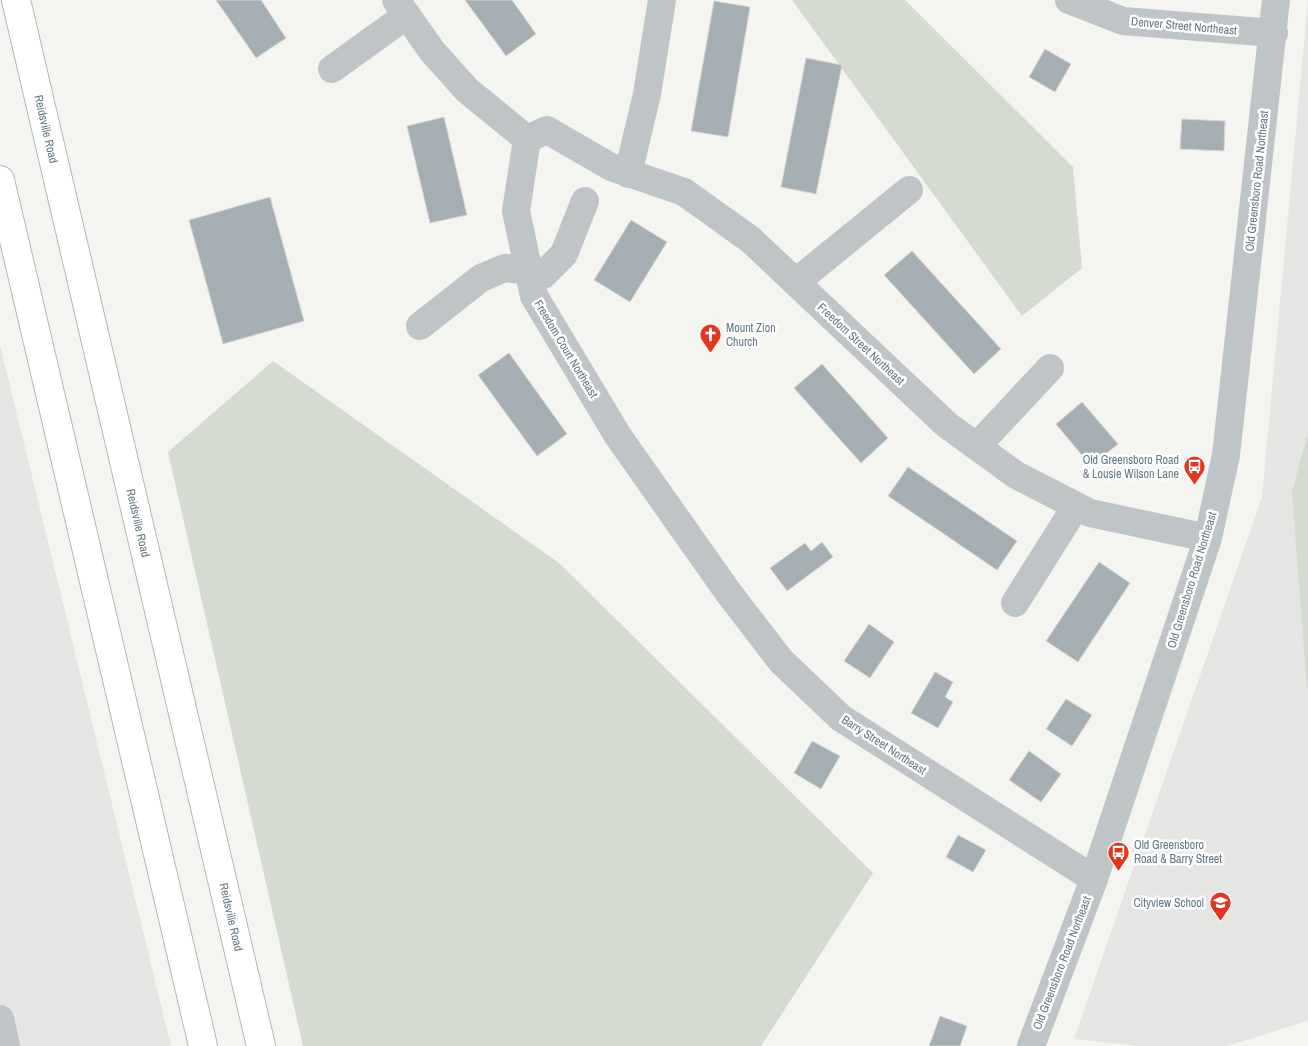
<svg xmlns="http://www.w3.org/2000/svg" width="1308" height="1046" viewBox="0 0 1308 1046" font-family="'Archivo Narrow',sans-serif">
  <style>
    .built { fill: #e5e5e4 }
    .green { fill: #d6dbd1 }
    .building { fill: #a5afb3; stroke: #d5d5d3 }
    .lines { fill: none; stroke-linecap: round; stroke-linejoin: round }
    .highway-casing { stroke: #b2b6b8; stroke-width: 30 }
    .minor { stroke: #bfc4c6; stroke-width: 28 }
    .highway { stroke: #fff; stroke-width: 28 }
    .labels { text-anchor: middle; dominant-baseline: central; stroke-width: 5; stroke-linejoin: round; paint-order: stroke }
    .street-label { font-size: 12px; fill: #637781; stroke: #fff }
    .poi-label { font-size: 12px; fill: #637781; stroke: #fff; text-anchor: start }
  </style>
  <rect width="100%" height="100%" fill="#f4f4f0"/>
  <path class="built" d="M1308,0V1021L1227,1046H1139L1074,1039L1262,497Z
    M0,345L171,1046H0Z"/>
  <path class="green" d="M792,0H905L1073,167L1082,268L1022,316Z
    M273,361L559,563L873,873L761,1046H303L168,452Z
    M1308,432V689L1307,688L1292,492Z"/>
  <path class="building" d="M216,0H261L286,38L256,58Z
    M465,0H512L536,34L506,56Z
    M714,1L750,7L728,137L691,131Z
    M1045,49L1071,64L1055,92L1029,77Z
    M806,58L842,65L816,194L781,187Z
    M444,117L467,215L430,223L407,126Z
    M1182,119L1225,121L1224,151L1180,149Z
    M270,197L304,321L223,344L189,220Z
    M631,220L667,242L630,302L594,280Z
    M912,251L1001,349L974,374L884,275Z
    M509,353L567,434L537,456L478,375Z
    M822,364L888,438L861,463L794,388Z
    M1082,402L1118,444L1091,466L1056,424Z
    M908,467L1017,541L997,570L888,496Z
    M822,542L833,557L787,591L770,568L805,543L811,551Z
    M1099,562L1130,583L1078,662L1046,641Z
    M869,624L894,642L870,678L844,661Z
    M935,672L953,682L945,697L953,702L938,728L911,713Z
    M1066,699L1092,715L1072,746L1046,729Z
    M812,741L840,756L821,789L794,773Z
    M1029,751L1061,774L1041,802L1009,780Z
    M958,835L986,850L973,872L946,857Z
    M940,1016L967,1026L960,1046H929Z"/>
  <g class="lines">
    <defs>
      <path id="highway" d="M16,0L261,1046
        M0,180L203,1046"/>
    </defs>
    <use href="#highway" class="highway-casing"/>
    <path class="minor" d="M396,0L432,51L467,90L527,139
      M1069,0L1123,21L1274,33
      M332,69L407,15
      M527,139L516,211L534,296L618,436L728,592L781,661L841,718L1094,879
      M527,139L547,130L611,167L684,192L751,240L947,425L1016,475L1090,513L1208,538
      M628,174L647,94L662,0
      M531,281L543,275L564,254L585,201
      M796,282L909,190
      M420,326L481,278L505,268L529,271
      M977,446L1050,368
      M1015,603L1076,506
      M0,1019L6,1046
      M1031,1046L1094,879L1208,538L1226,455L1276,0"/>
    <use href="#highway" class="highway"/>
  </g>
  <defs>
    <symbol id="church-pin" viewBox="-11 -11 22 30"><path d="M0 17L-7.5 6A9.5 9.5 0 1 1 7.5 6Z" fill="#e33621" stroke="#fff"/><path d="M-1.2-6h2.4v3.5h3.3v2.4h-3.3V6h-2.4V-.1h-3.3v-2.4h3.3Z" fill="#fff"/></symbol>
    <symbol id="bus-pin" viewBox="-11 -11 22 30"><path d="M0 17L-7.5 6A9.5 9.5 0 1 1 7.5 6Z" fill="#e33621" stroke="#fff"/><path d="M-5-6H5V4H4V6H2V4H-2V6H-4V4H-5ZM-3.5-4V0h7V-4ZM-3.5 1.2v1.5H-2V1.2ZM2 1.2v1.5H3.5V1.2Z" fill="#fff"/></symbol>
    <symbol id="school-pin" viewBox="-11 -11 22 30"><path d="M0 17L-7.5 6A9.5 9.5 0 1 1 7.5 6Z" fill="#e33621" stroke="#fff"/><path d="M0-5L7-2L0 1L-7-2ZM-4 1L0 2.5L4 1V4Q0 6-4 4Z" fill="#fff"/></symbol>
  </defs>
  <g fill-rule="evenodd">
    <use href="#church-pin" x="698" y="322" width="25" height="34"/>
    <use href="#bus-pin" x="1182" y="454" width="25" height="34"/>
    <use href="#bus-pin" x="1106" y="840" width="25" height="34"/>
    <use href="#school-pin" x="1208" y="890" width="25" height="34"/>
  </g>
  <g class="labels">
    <g class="street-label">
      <text transform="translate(1184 26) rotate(5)">Denver Street Northeast</text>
      <text transform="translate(46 129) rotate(77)">Reidsville Road</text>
      <text transform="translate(1257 181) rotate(-84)">Old Greensboro Road Northeast</text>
      <text transform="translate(861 344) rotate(43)">Freedom Street Northeast</text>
      <text transform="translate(566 349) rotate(59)">Freedom Court Northeast</text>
      <text transform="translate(138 523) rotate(77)">Reidsville Road</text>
      <text transform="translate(1192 580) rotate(-73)">Old Greensboro Road Northeast</text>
      <text transform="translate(884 745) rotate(33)">Barry Street Northeast</text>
      <text transform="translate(231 917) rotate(77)">Reidsville Road</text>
      <text transform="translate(1062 963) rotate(-69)">Old Greensboro Road Northeast</text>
    </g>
    <g class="poi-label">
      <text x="726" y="328">Mount Zion<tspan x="726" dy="14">Church</tspan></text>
      <text x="1179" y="460" text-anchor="end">Old Greensboro Road<tspan x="1179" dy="14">&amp; Lousie Wilson Lane</tspan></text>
      <text x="1134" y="845">Old Greensboro<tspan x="1134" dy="14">Road &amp; Barry Street</tspan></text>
      <text x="1204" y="903" text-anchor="end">Cityview School</text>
    </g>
  </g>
</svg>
